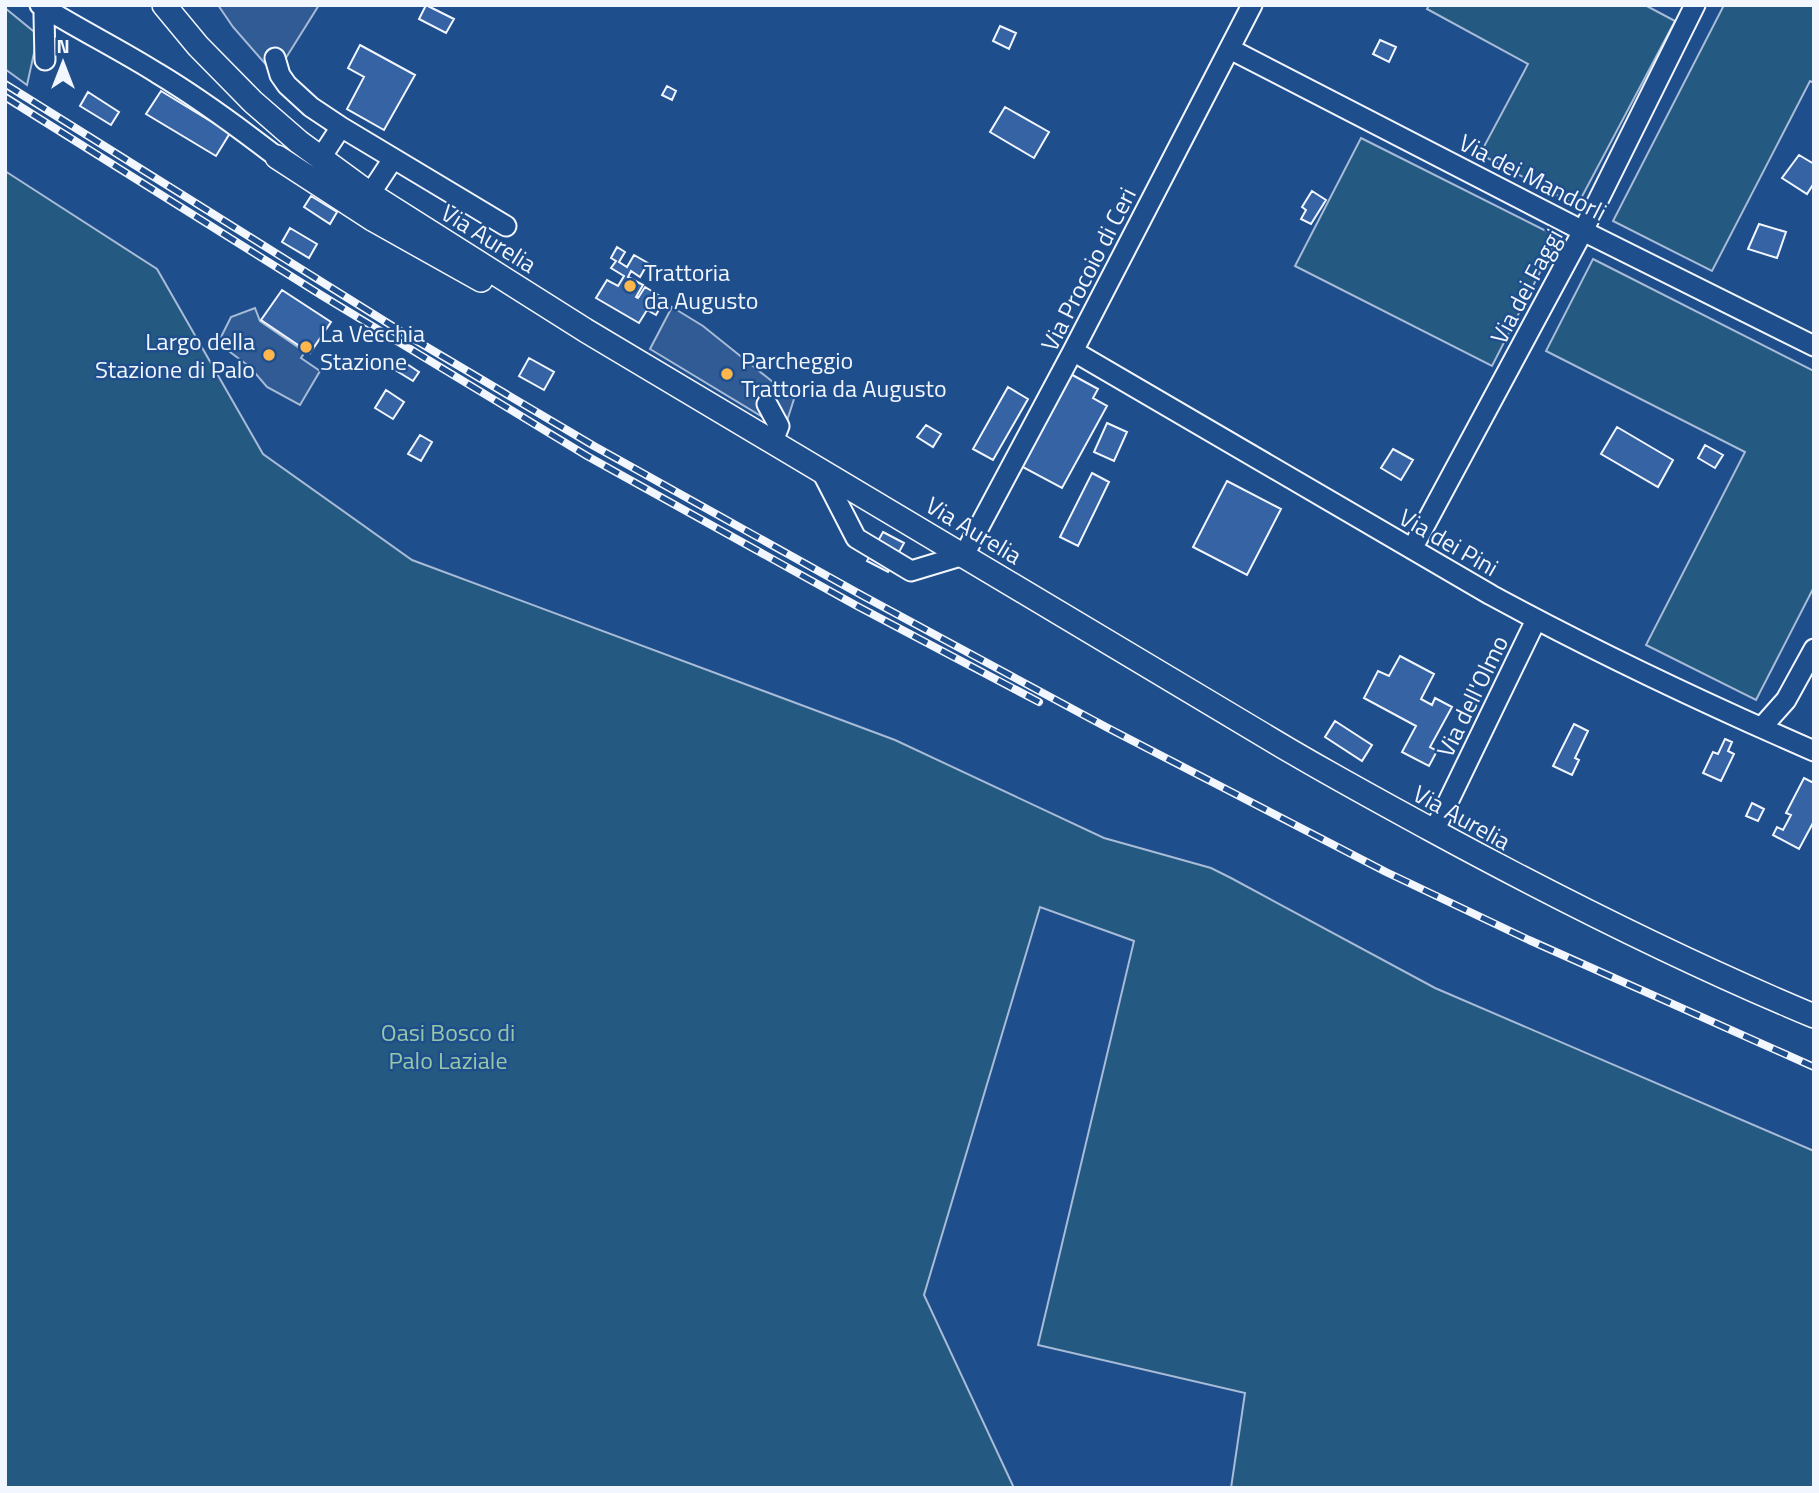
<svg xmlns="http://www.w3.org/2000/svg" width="1819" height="1493" viewBox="0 0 1819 1493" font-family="'Titillium Web',sans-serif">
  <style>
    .green { fill: #245a82; stroke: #a8bbd7; stroke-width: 2 }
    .parking { fill: #305b95; stroke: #a8bbd7; stroke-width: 2 }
    .building { fill: #3563a3; stroke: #f2f6ff; stroke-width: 2 }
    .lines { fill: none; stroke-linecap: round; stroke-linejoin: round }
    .minor-casing { stroke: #f2f6ff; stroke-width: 23 }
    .major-casing { stroke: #f2f6ff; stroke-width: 26 }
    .minor { stroke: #1f4e8c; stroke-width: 19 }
    .major { stroke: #1f4e8c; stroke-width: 23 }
    .rail-casing { stroke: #f2f6ff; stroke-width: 8 }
    .rail { stroke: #1f4e8c; stroke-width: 5; stroke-dasharray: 16; stroke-linecap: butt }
    .poi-dot { fill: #ffb74d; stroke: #1f4e8c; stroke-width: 2.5 }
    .labels { text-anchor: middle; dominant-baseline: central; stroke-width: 5; stroke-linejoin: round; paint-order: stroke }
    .street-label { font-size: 24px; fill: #f2f6ff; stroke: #1f4e8c }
    .poi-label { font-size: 24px; fill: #f2f6ff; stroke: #1f4e8c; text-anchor: start }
    .park-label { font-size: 24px; fill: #97c8a6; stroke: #1f4e8c }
  </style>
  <rect width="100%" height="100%" fill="#1f4e8c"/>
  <path class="green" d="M1429,5H1645L1675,21L1577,206L1480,154L1528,64L1427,9Z
    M1724,5H1814V83L1810,81L1712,271L1613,221Z
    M5,8L38,35L27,85L5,69Z
    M1361,138L1558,237L1492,366L1295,266Z
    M5,171L157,269L263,454L412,560L895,740L1104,838L1211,868L1231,878L1435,988L1814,1151V1488H1231L1245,1393L1038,1345L1134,941L1040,907L924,1295L1014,1488H5Z
    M1593,259L1814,371V587L1756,700L1646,645L1745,452L1546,351Z"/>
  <path class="parking" d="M218,5H319L279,69L269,68L233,27Z
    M672,307L703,326L794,399L784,430L650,349Z
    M255,308L260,321L305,352L301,358L320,371L300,405L267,387L250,367L218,343L231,317Z"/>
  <path class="building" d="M426,5L454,19L446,33L419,19Z
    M1000,26L1016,33L1009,49L993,41Z
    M1380,40L1396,47L1389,62L1373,54Z
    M360,45L415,75L384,130L347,109L364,77L348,68Z
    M667,86L676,91L672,100L662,95Z
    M161,91L230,133L216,156L146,114Z
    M88,92L119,112L111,125L80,106Z
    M1005,107L1049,132L1034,158L990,132Z
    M1799,155L1814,164V183L1807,194L1782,178Z
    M1312,191L1326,200L1311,224L1301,219L1306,210L1302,207Z
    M311,196L337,212L330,224L304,207Z
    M1759,224L1786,232L1777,258L1748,249Z
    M290,228L317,244L309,258L282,242Z
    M617,247L625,252L619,262L627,267L634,255L648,263L640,277L631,271L628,277L643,285L636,297L638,298L645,287L665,299L656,315L647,310L639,323L596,298L607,280L618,286L624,276L611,268L616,261L611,258Z
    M282,290L331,322L310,353L261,320Z
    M529,358L554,372L544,390L519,376Z
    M401,360L419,372L413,381L395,370Z
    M1067,372L1098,389L1093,398L1107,406L1062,488L1017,464Z
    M1008,387L1028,399L993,460L973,449Z
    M386,390L404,402L393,419L375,408Z
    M1107,423L1127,432L1114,461L1094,452Z
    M926,425L941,434L933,447L917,437Z
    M1617,427L1673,460L1658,487L1601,454Z
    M420,435L432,442L421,461L408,454Z
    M1705,445L1723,455L1715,468L1698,458Z
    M1393,449L1413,460L1401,480L1381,468Z
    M1092,473L1109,482L1078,546L1060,537Z
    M1227,481L1281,509L1247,575L1193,547Z
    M883,532L904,543L888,572L867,561Z
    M1400,656L1434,674L1421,699L1432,705L1435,698L1452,707L1430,747L1437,751L1429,766L1402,752L1416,726L1364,698L1378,671L1389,676Z
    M1335,721L1372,745L1362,761L1325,737Z
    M1574,724L1588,731L1575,758L1579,760L1572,775L1553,766Z
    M1725,739L1732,742L1728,751L1734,754L1721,781L1703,773L1713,752L1718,754Z
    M1804,778L1814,783V821L1799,849L1773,835L1777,827L1783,830L1791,815L1786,813Z
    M1752,803L1764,809L1758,821L1746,816Z"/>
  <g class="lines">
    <defs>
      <path id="minor" d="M40,5C78,29 119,49 157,73C199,98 238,127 277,157
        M1230,49L1583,231L1814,346
        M275,58L280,75L287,85L311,107L341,127L506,226
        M45,60L44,15L45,5
        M320,159L341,127
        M370,194L393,159
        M1073,351L1491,595C1596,652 1704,703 1814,751
        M767,404L779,426L773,441
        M821,470L856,538L911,571L964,555L1073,351L1252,5
        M1412,549L1583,231L1695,5
        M1762,727L1786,700L1814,649
        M1434,831L1536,620"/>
      <path id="major" d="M164,5L198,46L253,102L299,142L370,194L585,330L1277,743C1327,773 1379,801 1430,829C1555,897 1682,961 1814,1016
        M277,157L374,220L481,280"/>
    </defs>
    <use href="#minor" class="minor-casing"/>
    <use href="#major" class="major-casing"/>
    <use href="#minor" class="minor"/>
    <use href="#major" class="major"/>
    <defs>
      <path id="rail" d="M5,84L410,337L594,446L865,597L1106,727L1386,872L1529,940L1814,1067
        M5,97L321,295L587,456L857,606L1039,702"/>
    </defs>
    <use href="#rail" class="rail-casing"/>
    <use href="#rail" class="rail"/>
  </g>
  <g class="poi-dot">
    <circle cx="630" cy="286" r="7"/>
    <circle cx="306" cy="347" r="7"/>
    <circle cx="269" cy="355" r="7"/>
    <circle cx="727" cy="374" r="7"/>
  </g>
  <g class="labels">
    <g class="street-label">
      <text transform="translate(1533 177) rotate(27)">Via dei Mandorli</text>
      <text transform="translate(489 238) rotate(32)">Via Aurelia</text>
      <text transform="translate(1088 269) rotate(-63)">Via Procoio di Ceri</text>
      <text transform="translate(1526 286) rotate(-62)">Via dei Faggi</text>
      <text transform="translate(974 530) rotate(31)">Via Aurelia</text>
      <text transform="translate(1449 542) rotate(30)">Via dei Pini</text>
      <text transform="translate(1472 696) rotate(-64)">Via dell'Olmo</text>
      <text transform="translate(1462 817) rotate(29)">Via Aurelia</text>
    </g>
    <g class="poi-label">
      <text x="644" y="272">Trattoria<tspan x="644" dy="28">da Augusto</tspan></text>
      <text x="320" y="333">La Vecchia<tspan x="320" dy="28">Stazione</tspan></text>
      <text x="255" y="341" text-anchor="end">Largo della<tspan x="255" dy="28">Stazione di Palo</tspan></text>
      <text x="741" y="360">Parcheggio<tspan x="741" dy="28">Trattoria da Augusto</tspan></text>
    </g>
    <g class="park-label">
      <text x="448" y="1032">Oasi Bosco di<tspan x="448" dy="28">Palo Laziale</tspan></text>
    </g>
  </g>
  <rect width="1819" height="1493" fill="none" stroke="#f2f6ff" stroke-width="14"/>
  <g transform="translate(63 63)" stroke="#1f4e8c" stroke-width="5" paint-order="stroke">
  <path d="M0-5L12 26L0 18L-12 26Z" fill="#f2f6ff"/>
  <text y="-10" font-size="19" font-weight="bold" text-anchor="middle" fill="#f2f6ff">N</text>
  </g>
</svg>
